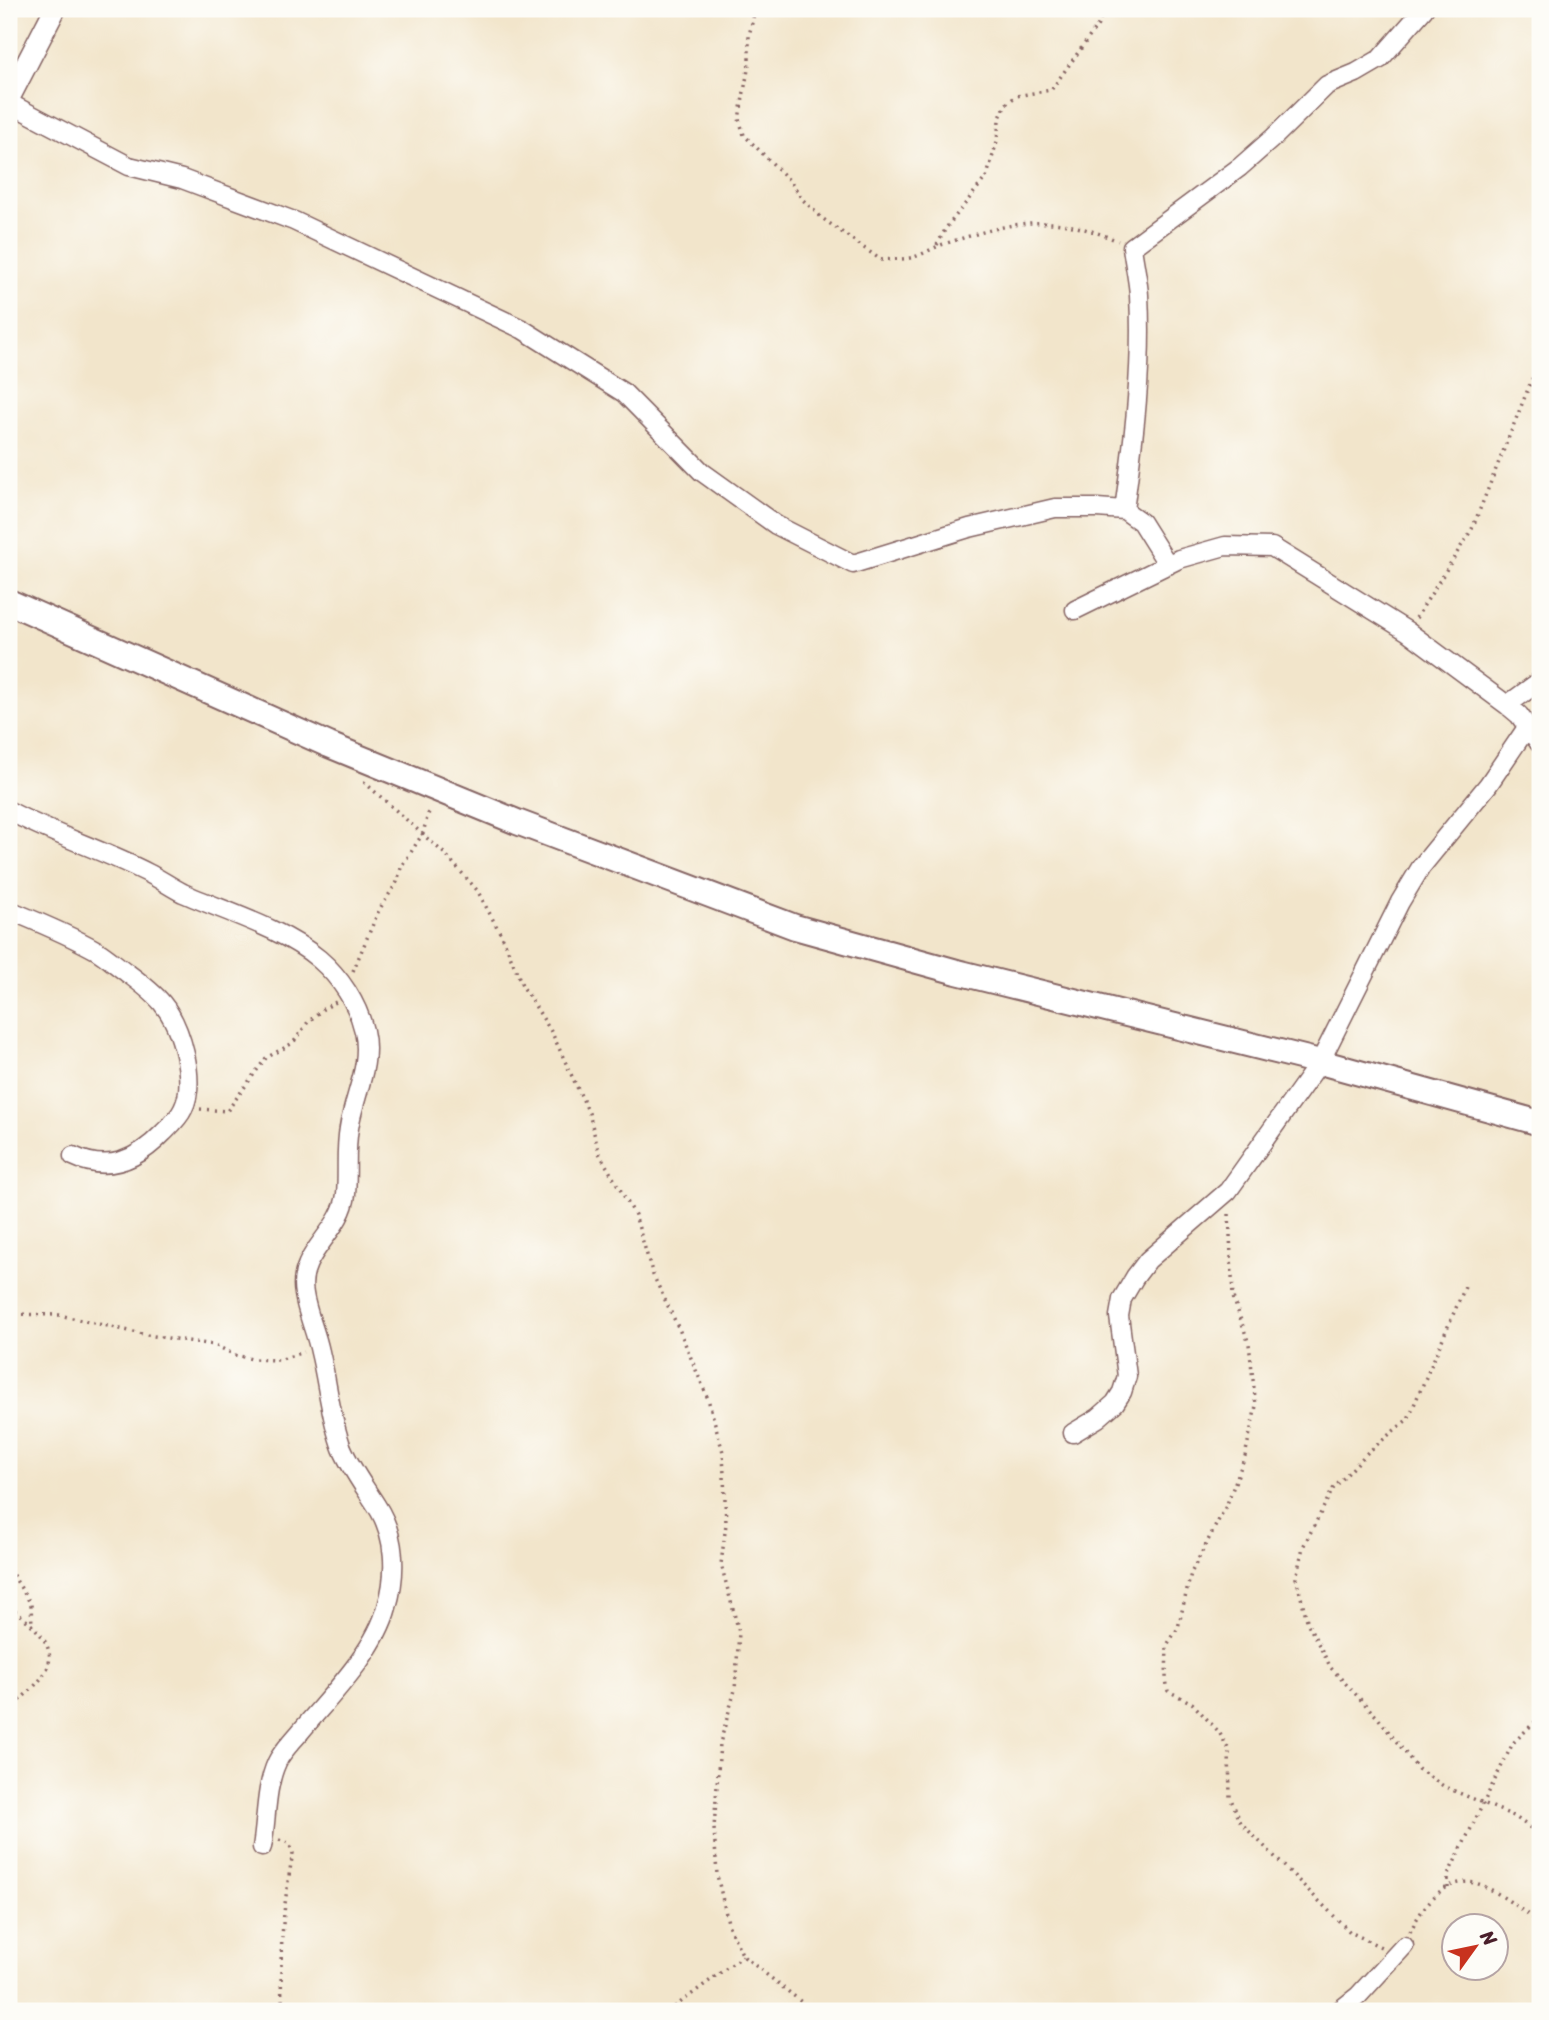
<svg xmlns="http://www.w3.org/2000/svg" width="1549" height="2020" viewBox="0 0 1549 2020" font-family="Sriracha,sans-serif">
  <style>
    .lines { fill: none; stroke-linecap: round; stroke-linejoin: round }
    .minor-casing { stroke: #856463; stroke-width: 21 }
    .tertiary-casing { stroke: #856463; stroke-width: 24 }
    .secondary-casing { stroke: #856463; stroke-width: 28 }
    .path { stroke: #856463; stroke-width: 3.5; stroke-dasharray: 2 5; stroke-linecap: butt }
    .minor { stroke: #fff; stroke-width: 18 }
    .tertiary { stroke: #fff; stroke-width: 21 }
    .secondary { stroke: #fff; stroke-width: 24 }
  </style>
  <rect width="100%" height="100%" fill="#fdfcf7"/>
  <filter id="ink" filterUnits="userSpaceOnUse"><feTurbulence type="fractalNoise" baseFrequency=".0143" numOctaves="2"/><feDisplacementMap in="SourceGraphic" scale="14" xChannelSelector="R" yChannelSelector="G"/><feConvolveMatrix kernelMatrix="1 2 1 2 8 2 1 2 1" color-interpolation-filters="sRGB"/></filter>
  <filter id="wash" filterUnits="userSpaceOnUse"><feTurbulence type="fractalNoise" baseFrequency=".00686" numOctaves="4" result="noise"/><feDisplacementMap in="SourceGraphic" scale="28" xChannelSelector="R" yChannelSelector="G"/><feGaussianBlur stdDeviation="1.57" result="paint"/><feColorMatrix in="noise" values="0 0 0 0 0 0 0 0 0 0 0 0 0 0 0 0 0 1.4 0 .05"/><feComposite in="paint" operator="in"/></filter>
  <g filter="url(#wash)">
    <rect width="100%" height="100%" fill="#f2e5cb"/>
  </g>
  <g filter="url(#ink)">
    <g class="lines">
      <defs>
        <path id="minor" d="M9,103L129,166L182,179L294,221L522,329L624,393L702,472L776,525L853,564L969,528L1055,508H1097L1124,510L1141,522L1168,565
          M1124,510C1134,438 1143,367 1139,295C1138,279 1134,263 1132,247L1240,167L1274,137L1327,85L1356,73L1380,59L1424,9
          M1075,610L1179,559L1225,546L1272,547L1407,631L1507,705L1519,715L1540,744
          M1507,705L1540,681
          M9,811C54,835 103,850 148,873C160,879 171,887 183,893C226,912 282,928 319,959C340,977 358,1004 364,1031C372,1065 354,1095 349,1128C345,1150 348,1172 346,1194C342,1233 296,1253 304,1294C307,1314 316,1332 320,1352C328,1384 330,1417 342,1448C351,1469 364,1486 376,1505C396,1535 397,1573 387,1607C375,1652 331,1695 301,1731C293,1741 282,1751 277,1762C265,1788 267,1819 262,1847
          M9,910C38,922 68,934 96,950C106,956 116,965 126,972C138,981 152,991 162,1003C181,1026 197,1081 183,1109C179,1118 170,1126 163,1133C137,1160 108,1173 73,1156
          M1073,1433L1098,1418L1115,1403L1122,1392L1127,1376L1119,1316L1122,1299L1135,1277L1148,1260L1228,1191L1320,1062L1400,902L1421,867L1488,785L1528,726
          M1339,2011L1358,1996L1404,1946"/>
        <path id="tertiary" d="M9,98L55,9"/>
        <path id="secondary" d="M9,602L329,745L517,822L795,927L957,972L1320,1062L1540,1123"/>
      </defs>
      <use href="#minor" class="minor-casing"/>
      <use href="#tertiary" class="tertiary-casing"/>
      <use href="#secondary" class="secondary-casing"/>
      <path class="path" d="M755,9L749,36V64L739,119L744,135L790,181L802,199L822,218L881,260C892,259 904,260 914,257C924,254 934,247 944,244C1013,222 1048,211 1118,241
        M937,245L946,228L987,176L997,141L999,120L1006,104L1016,96L1051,90L1098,25L1104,9
        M1416,618L1472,529L1540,359
        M364,782L446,855L477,890L504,940L522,985L552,1033L589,1113L599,1153L635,1215L653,1275L679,1329L708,1399L723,1452L726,1524L721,1564L739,1632L735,1690L720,1743L714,1828L717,1875L729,1927L743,1956L813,2011
        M353,971L379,910L397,882L401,868L423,833L428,814L432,809
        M200,1109L227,1111L266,1058L293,1043L308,1022L323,1009L336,1002
        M1229,1214L1233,1297L1249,1344L1256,1406L1245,1456L1227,1504L1191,1573L1178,1628L1167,1645L1166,1679L1168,1691L1192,1703L1219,1732L1229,1750L1230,1797L1241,1823L1350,1932L1381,1947
        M1465,1287L1408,1419L1368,1452L1333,1489L1303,1547L1296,1578L1308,1624L1331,1668L1378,1718L1418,1769L1445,1787L1514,1816L1540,1835
        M9,1314L59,1315L147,1335L215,1345L235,1355L252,1359L279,1360L303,1352
        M9,1569L31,1604L32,1626
        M9,1607C26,1619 59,1643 47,1669C40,1684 21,1698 9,1710
        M279,1840L289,1843L293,1853C283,1905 278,1959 283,2011
        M1448,1888V1875L1513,1743L1540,1717
        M1410,1932C1422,1907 1443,1877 1475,1883C1495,1888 1523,1912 1540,1923
        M669,2011L743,1956"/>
      <use href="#minor" class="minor"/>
      <use href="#tertiary" class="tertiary"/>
      <use href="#secondary" class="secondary"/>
    </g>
  </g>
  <rect width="1549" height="2020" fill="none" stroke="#fdfcf7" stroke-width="35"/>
  <g transform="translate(1475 1947) rotate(57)"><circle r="33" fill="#fdfcf7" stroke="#b5a4a5" stroke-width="2"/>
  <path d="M0-5L12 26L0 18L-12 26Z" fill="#c8321e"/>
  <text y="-10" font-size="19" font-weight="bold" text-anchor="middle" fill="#4a1f2b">N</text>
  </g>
</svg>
